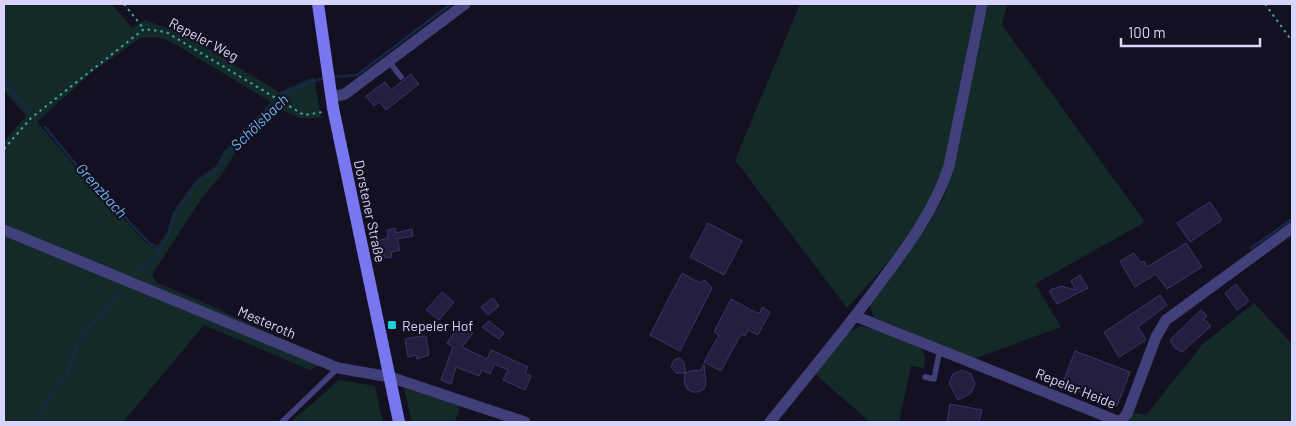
<svg xmlns="http://www.w3.org/2000/svg" width="1296" height="426" viewBox="0 0 1296 426" font-family="Barlow,sans-serif">
  <style>
    .green { fill: #142a29; fill-rule: evenodd }
    .lines { fill: none; stroke-linecap: round; stroke-linejoin: round }
    .stream { stroke: #152946; stroke-width: 2.5 }
    .building { fill: #241e40; stroke: #3d3369 }
    .path { stroke: #3ca79f; stroke-width: 2; stroke-dasharray: 2.5 4; stroke-linecap: butt }
    .lane { stroke: #42407a; stroke-width: 5.5 }
    .street { stroke: #42407a; stroke-width: 11 }
    .secondary { stroke: #7877ef; stroke-width: 12 }
    .poi-dot { fill: #1ad0e1; stroke: #131021; stroke-width: 2 }
    .labels { text-anchor: middle; dominant-baseline: central; stroke-width: 4; stroke-linejoin: round; paint-order: stroke }
    .street-label { font-size: 14px; fill: #d8d5fa; stroke: #131021 }
    .poi-label { font-size: 14px; fill: #d8d5fa; stroke: #131021; text-anchor: start }
    .water-label { font-size: 15px; font-style: italic; fill: #6fb5ee; stroke: #131021 }
  </style>
  <rect width="100%" height="100%" fill="#131021"/>
  <path class="green" d="M4,4H112L132,28L145,20L185,35L279,92L314,77L321,118H300L278,108L238,148L222,174L201,199L152,275L157,283L203,302L290,343L318,366L310,370L204,325L123,422H4V142L26,116L4,90ZM154,37L165,39L178,46L271,102L224,151L216,166L196,180L173,212L167,232L156,248L147,244L76,168L37,122L91,73L140,38Z
    M800,4H976L945,164L932,200L889,261L847,308L735,160Z
    M984,4H1007L1002,25L1145,222L1035,284L1061,327L973,359L874,317L870,305L928,225L944,197L954,164Z
    M1254,303L1292,344V422L1127,421L1132,412L1146,415L1203,344Z
    M860,326L884,331L922,349L925,356L924,368L911,366L899,422H870L814,373L845,335Z
    M339,380L375,386L383,422H291Z
    M404,388L460,406L455,422H412Z"/>
  <g class="lines">
    <path class="stream" d="M334,77L357,75L451,4
      M4,81L30,112
      M45,127L77,166L149,243L161,249
      M1251,248L1292,219
      M135,274L156,258L169,234L175,213L198,182L218,168L226,154L273,104L284,94L313,81L326,78
      M37,422L51,395L68,373L76,347L88,329L121,291"/>
  </g>
  <path class="building" d="M411,74L419,84L386,110L379,102L374,106L366,96L385,82L391,90Z
    M1210,202L1222,220L1190,242L1177,223Z
    M708,223L742,241L724,275L690,257Z
    M395,228L396,233L412,229L413,236L397,239L400,250L391,252L392,257L385,258V255L380,256L377,241L388,238L387,230Z
    M1186,243L1202,267L1167,289L1156,274L1135,287L1120,261L1134,253L1141,263L1144,261L1147,267Z
    M682,273L700,283L704,280L712,288L680,351L650,335Z
    M1080,275L1088,288L1057,304L1050,293V290L1061,286L1076,290L1071,281Z
    M1236,284L1249,301L1237,310L1225,293Z
    M442,292L454,302L439,320L426,310Z
    M1160,295L1167,305L1138,327L1146,340L1119,357L1104,332Z
    M493,298L499,306L488,315L481,307Z
    M731,299L755,312L760,313L762,307L770,312L758,335L748,330L745,336L741,334L721,371L704,362L719,335L714,332Z
    M1201,310L1207,316L1204,319L1211,326L1182,352L1175,348L1170,340Z
    M489,321L504,333L499,339L482,327Z
    M460,324L473,333L462,347L487,359L491,350L528,367L525,373L531,376L525,390L503,380L508,370L494,364L490,374L482,370L479,376L456,367L451,384L441,380L453,347L447,343Z
    M421,336H426L429,355L417,359L416,355L408,357L405,339Z
    M1075,351L1130,372L1117,406L1062,385Z
    M680,358L684,363L686,373H676L671,367L674,360Z
    M704,364L706,383L704,389L698,392H692L687,389L684,383L685,373L695,370L700,371Z
    M962,370L971,374L975,384L971,393L958,400L949,383L953,374Z
    M950,404L982,410L979,422H947Z"/>
  <g class="lines">
    <path class="path" d="M124,4L144,29
      M1265,4L1292,41
      M4,149L31,118L144,29L166,32L304,115L323,112"/>
    <path class="lane" d="M388,60L401,77
      M925,377L934,379L940,349
      M282,422L338,368"/>
    <path class="street" d="M331,97L345,94L465,4
      M4,230L338,368L390,377L525,422
      M855,316L1120,422L1127,414L1156,337L1166,320L1292,228
      M770,422C806,377 843,333 877,287C906,248 934,212 949,166L982,4"/>
    <path class="secondary" d="M318,4L333,108L399,422"/>
  </g>
  <rect class="poi-dot" x="387" y="320" width="10" height="10" rx="2.5"/>
  <g class="labels">
    <g class="street-label">
      <text transform="translate(204 39) rotate(28)">Repeler Weg</text>
      <text transform="translate(370 211) rotate(78)">Dorstener Straße</text>
      <text transform="translate(267 322) rotate(23)">Mesteroth</text>
      <text transform="translate(1076 388) rotate(22)">Repeler Heide</text>
    </g>
    <g class="poi-label">
      <text x="402" y="325">Repeler Hof</text>
    </g>
    <g class="water-label">
      <text transform="translate(259 122) rotate(-44)">Schölsbach</text>
      <text transform="translate(102 190) rotate(48)">Grenzbach</text>
    </g>
  </g>
  <rect width="1296" height="426" fill="none" stroke="#d8d5fa" stroke-width="10"/>
  <path d="M1121 38v8h139v-8" fill="none" stroke="#d8d5fa" stroke-width="2.5"/>
  <text x="1128" y="38" font-size="15" fill="#d8d5fa" stroke="#131021" stroke-width="4" paint-order="stroke">100 m</text>
</svg>
